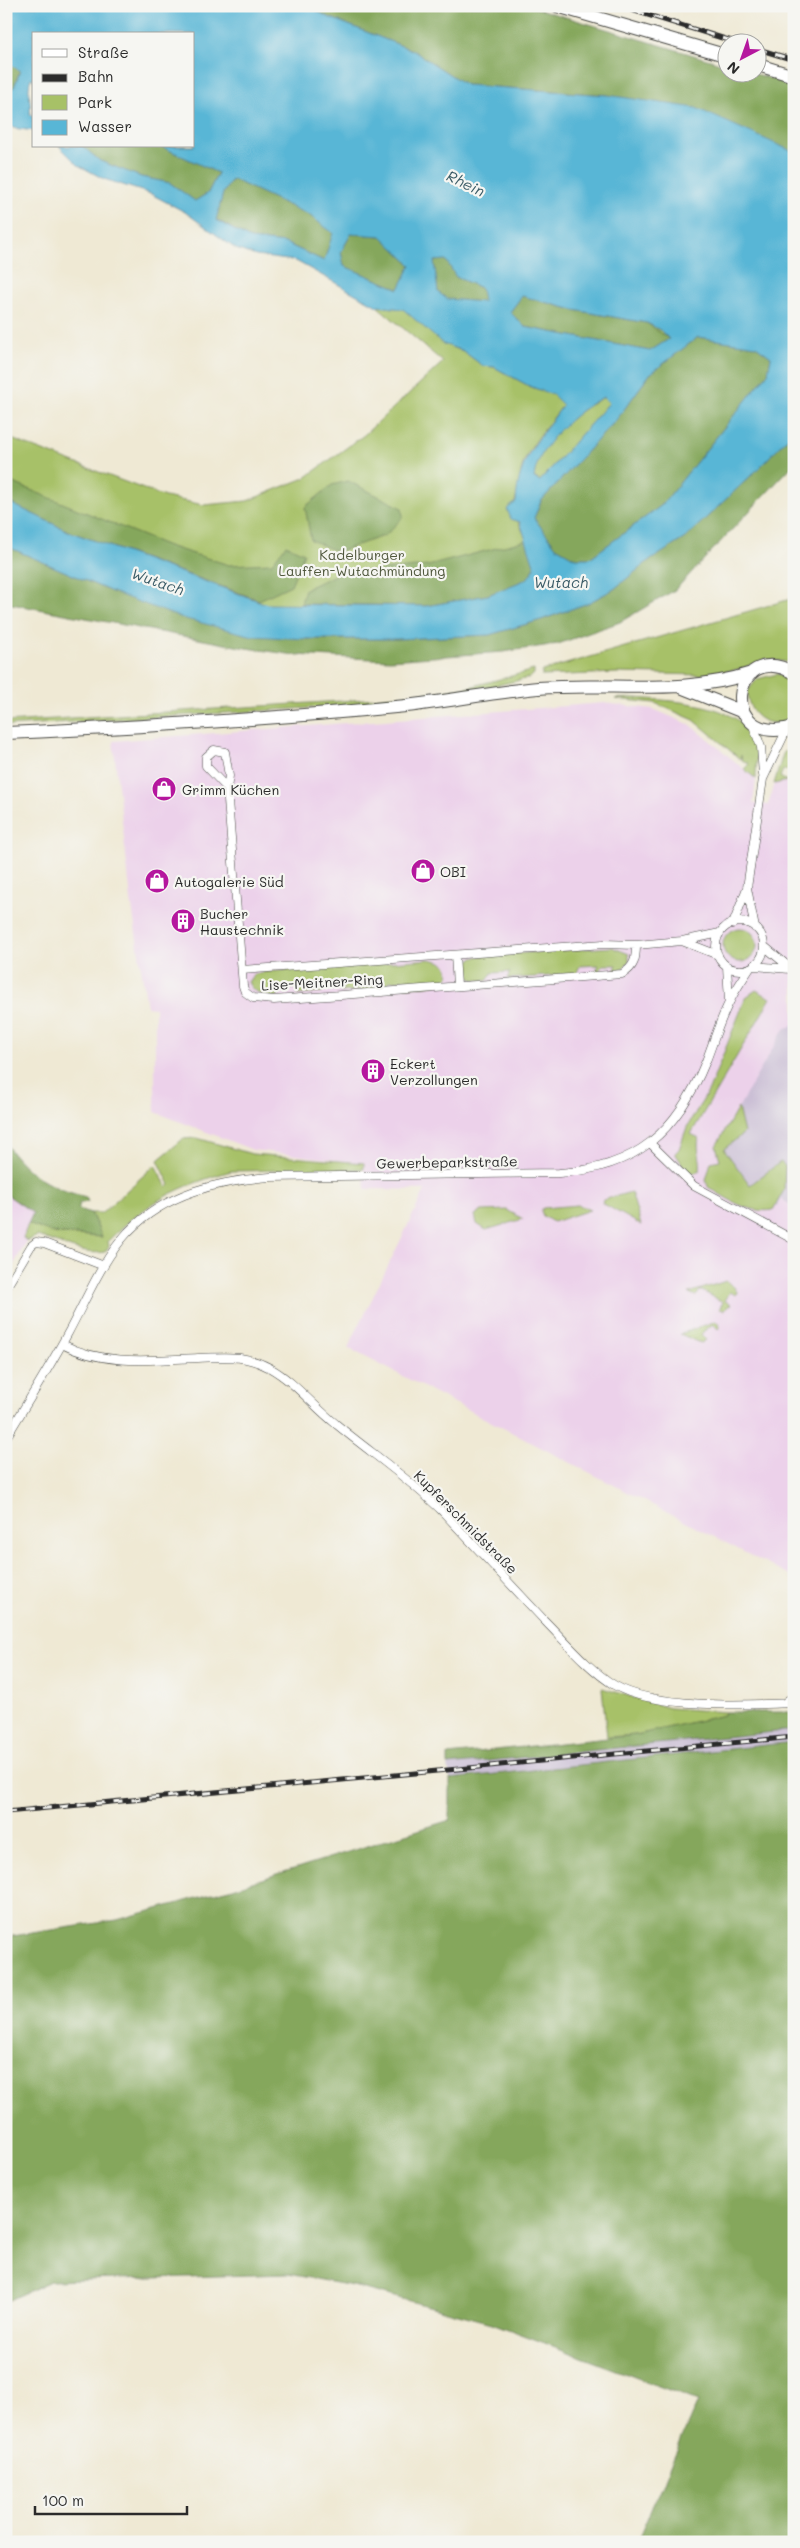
<svg xmlns="http://www.w3.org/2000/svg" width="800" height="2548" viewBox="0 0 800 2548" font-family="Mali,sans-serif">
  <style>
    .built { fill: #ecd1ea }
    .industrial { fill: #cbbfd5 }
    .green { fill: #a7c167; stroke: #697649 }
    .forest { fill: #85a75c; stroke: #586944 }
    .water { fill: #58b6d6; stroke: #427080; fill-rule: evenodd }
    .lines { fill: none; stroke-linecap: round; stroke-linejoin: round }
    .minor-casing { stroke: #484844; stroke-width: 9 }
    .primary-casing { stroke: #484844; stroke-width: 14 }
    .minor { stroke: #fff; stroke-width: 8 }
    .primary { stroke: #fff; stroke-width: 12 }
    .rail-casing { stroke: #2b2b2b; stroke-width: 5 }
    .rail { stroke: #f6f6f2; stroke-width: 3; stroke-dasharray: 9; stroke-linecap: butt }
    .labels { text-anchor: middle; dominant-baseline: central; stroke-width: 4.5; stroke-linejoin: round; paint-order: stroke }
    .park-label { font-size: 14px; fill: #50583d; stroke: #f6f6f2 }
    .poi-label { font-size: 14px; fill: #2b2b2b; stroke: #f6f6f2; text-anchor: start }
    .street-label { font-size: 14px; fill: #2b2b2b; stroke: #f6f6f2 }
    .water-label { font-size: 15px; font-style: italic; fill: #3b5c67; stroke: #f6f6f2 }
  </style>
  <rect width="100%" height="100%" fill="#f6f6f2"/>
  <filter id="ink" filterUnits="userSpaceOnUse"><feTurbulence type="fractalNoise" baseFrequency=".02" numOctaves="2"/><feDisplacementMap in="SourceGraphic" scale="10" xChannelSelector="R" yChannelSelector="G"/><feConvolveMatrix kernelMatrix="1 2 1 2 8 2 1 2 1" color-interpolation-filters="sRGB"/></filter>
  <filter id="wash" filterUnits="userSpaceOnUse"><feTurbulence type="fractalNoise" baseFrequency=".0096" numOctaves="4" result="noise"/><feDisplacementMap in="SourceGraphic" scale="20" xChannelSelector="R" yChannelSelector="G"/><feGaussianBlur stdDeviation="1.12" result="paint"/><feColorMatrix in="noise" values="0 0 0 0 0 0 0 0 0 0 0 0 0 0 0 0 0 1.4 0 .05"/><feComposite in="paint" operator="in"/></filter>
  <g filter="url(#wash)">
    <rect width="100%" height="100%" fill="#efe9d4"/>
    <path class="built" d="M604,703L653,709L691,725L756,779L753,803L768,805L774,784L794,779V1578L348,1348L425,1190L365,1189L363,1163L253,1150L155,1112V1008L147,1007L131,900L113,741Z
      M6,1194L33,1213L23,1238L27,1241L6,1278Z"/>
    <path class="industrial" d="M794,1025V1207L781,1199L777,1206L724,1175L716,1146L784,1029Z
      M794,1730V1742L450,1779L448,1765Z"/>
    <path class="green" d="M101,146H194L794,266V455L559,641L6,593V437L165,497L204,505L247,501L305,478L364,435L443,362L377,306L403,309L443,343L463,351L483,366L494,367L529,386L553,395L563,405C551,422 534,440 525,459C518,473 519,499 512,508L523,532L684,353Z
      M604,397L609,403L540,481L534,477C537,443 575,412 604,397Z
      M794,598V663L765,659L740,669L702,675L617,673L542,676V671Z
      M534,670V674L529,678L445,697L341,706L6,726V722L342,701L440,692L466,688Z
      M777,674L794,679V720C769,729 749,719 747,692L757,679Z
      M635,698C668,701 741,701 754,741C758,752 756,767 756,779L744,769L749,764L742,760L741,755L740,759L694,720L655,703L615,699Z
      M794,740V771L783,770L780,777L787,781L774,784L783,754Z
      M723 945a17 17 0 1 1 34 0a17 17 0 1 1-34 0Z
      M612,947L629,954V962L622,969L614,971L617,965H603L599,973H595L599,965L580,966L576,974L507,979L510,972L492,973L487,981L475,980L465,976L463,966L466,961L479,956Z
      M430,959C442,962 448,962 449,976C440,988 418,986 404,987L409,980L390,981L385,988L340,992L345,985L326,986L321,993L297,995L301,988L282,989L277,997C265,997 253,994 248,982L253,975L262,972Z
      M756,990L771,998L691,1134L699,1138C696,1150 702,1160 700,1170L695,1173H688L675,1153L679,1149L687,1127L709,1090L746,997Z
      M738,1108L744,1133L724,1149L750,1185L779,1163L781,1162L785,1166L784,1190L773,1210C749,1214 728,1199 708,1187L706,1180L711,1162L720,1160L716,1146Z
      M197,1138L252,1154L364,1163V1169L231,1171C177,1187 148,1201 108,1241L109,1246L105,1252C81,1256 59,1242 37,1236L27,1241L23,1238L28,1224L53,1233L102,1237L91,1213H102L155,1165L167,1187L170,1185L158,1160L183,1139Z
      M631,1192L641,1225L602,1203L603,1200Z
      M578,1205L590,1210L553,1222L543,1216L541,1211L543,1208Z
      M507,1210L523,1219L486,1230L477,1224L475,1215L482,1211Z
      M726,1281L734,1287L737,1292L736,1295L730,1292L725,1301L731,1304L724,1310L719,1309L723,1302L700,1290L696,1296L689,1293Z
      M716,1321L720,1326L718,1329L713,1324L701,1334L706,1340L701,1343L680,1334Z
      M602,1688L670,1708L725,1712L724,1715L636,1735L607,1737Z"/>
    <path class="forest" d="M309,6H529L727,65L728,72L752,73L794,85V152L758,137L607,95L466,85L412,50L326,16Z
      M6,61L20,70L14,87L6,92Z
      M82,146H160L218,173L208,193L195,201L170,183L141,177L100,161Z
      M232,179L309,215L334,233L324,261L285,243L250,239L216,219L223,193Z
      M351,234L381,236L411,265L399,289L344,266L341,252Z
      M446,259L456,277L481,288L484,302L447,299L438,292L434,261Z
      M522,296L574,310L647,323L669,339L650,351L525,327L510,312Z
      M698,337L756,346L771,357L768,373L662,505L590,558H575L556,547L534,518L541,501L617,419L650,374Z
      M794,431V464L675,590L620,622L558,644L503,652L390,660L295,655L246,648L6,603V546L112,592L306,639H397L489,635L541,620L588,603L614,589L646,563L685,538L759,468Z
      M6,480L168,546L229,565L272,563L286,545L304,553L291,585L259,600L68,531L6,501Z
      M348,481L402,508L403,517L386,535L338,552L311,540L305,507L332,485Z
      M527,540L535,567L528,579L488,595L426,606L301,604L305,589L337,574L428,566Z
      M6,1144C27,1175 50,1188 86,1197L88,1202L80,1203L78,1209L91,1213L102,1237L53,1233L28,1224L33,1213L6,1194Z
      M725,1712H794V1730L448,1765V1755L636,1735L724,1715Z
      M794,1742V2542H637L698,2401L492,2323L353,2286L288,2274L50,2281L6,2302V1937L117,1920L233,1888L450,1820V1779Z"/>
    <path class="water" d="M6,6H309L326,16L412,50L466,85L607,95L696,108L794,152V431L759,468L685,538L646,563L614,589L588,603L541,620L489,635L397,639H306L253,636L182,618L112,592L6,546V501L68,531L267,604L426,606L488,595L527,579L535,568L520,522L511,519L507,509L516,502C518,458 539,440 563,405L553,395L529,386L494,367L483,366L463,351L443,344L403,309L377,306L296,261L256,256L236,249L185,212L151,194L104,179L78,165L59,146H82L100,161L141,177L170,183L195,201L208,193L218,173L160,146H194V34H34V80L31,78C26,91 32,101 30,114L34,116V131L13,128L6,122V92L14,87L20,71L6,61ZM232,179L309,215L333,233L324,261L285,243L250,239L216,220L223,193ZM351,234L381,236L411,265L399,289L344,266L341,252ZM446,260L456,277L481,288L483,302L447,299L438,292L434,261ZM522,296L574,310L647,323L660,330L669,339L650,351L525,327L510,312ZM698,337L756,346L771,357L768,373L662,505L590,558H575L556,547L534,518L541,501L617,419L650,374ZM604,397L609,403L540,481L534,478C536,447 577,409 604,397Z"/>
  </g>
  <g filter="url(#ink)">
    <g class="lines">
      <defs>
        <path id="minor" d="M752,723L761,747L763,775
          M227,788L206,766V757L214,750L225,752L229,776L227,788L243,986L245,992L253,998L274,1000L622,974C635,967 636,958 636,945L604,944L242,970
          M747,888L755,928
          M716 946a24 24 0 1 1 48 0a24 24 0 1 1-48 0Z
          M733,924L747,888L763,779L787,729
          M682,941L718,955
          M636,945L682,941L720,933
          M764,946L794,971
          M455,955L457,985
          M727,966L729,1001
          M754,966L790,969
          M651,1144L694,1186L794,1240
          M6,1288L31,1246L36,1242L44,1243L104,1266
          M62,1344C103,1366 153,1360 198,1358C226,1357 244,1354 270,1368C295,1382 313,1406 336,1424C371,1453 410,1479 443,1512C477,1548 510,1584 544,1620C566,1642 587,1668 614,1685C654,1709 747,1705 794,1703
          M6,1438C27,1403 49,1368 68,1333C86,1300 102,1260 128,1232C166,1193 218,1181 270,1177L559,1173C637,1168 677,1132 706,1061C714,1041 720,1019 730,1001C735,990 743,979 750,968
          M784,1703L794,1696"/>
        <path id="primary" d="M557,6L728,56
          M758,65L794,76
          M794,673C731,637 716,749 794,727
          M683,688L743,712
          M6,733C140,727 274,719 406,706C450,701 494,692 538,688C610,682 682,696 752,673"/>
      </defs>
      <use href="#minor" class="minor-casing"/>
      <use href="#primary" class="primary-casing"/>
      <use href="#minor" class="minor"/>
      <use href="#primary" class="primary"/>
      <defs>
        <path id="rail" d="M619,6L735,42
          M758,49L794,60
          M6,1812L794,1737"/>
      </defs>
      <use href="#rail" class="rail-casing"/>
      <use href="#rail" class="rail"/>
    </g>
  </g>
  <defs>
    <symbol id="shop-disc" viewBox="-11 -11 22 22"><circle r="9.5" fill="#b5179e" stroke="#f6f6f2"/><path d="M-5-2.5h2.3a2.7 3.5 0 0 1 5.4 0H5L5.5 6h-11ZM-1.5-2.5h3a1.5 2.3 0 0 0-3 0Z" fill="#fff"/></symbol>
    <symbol id="building-disc" viewBox="-11 -11 22 22"><circle r="9.5" fill="#b5179e" stroke="#f6f6f2"/><path d="M-4-6H4V6H1V3H-1V6H-4ZM-2.5-4.3h1.7v1.8h-1.7ZM.8-4.3h1.7v1.8H.8ZM-2.5-1h1.7V.8h-1.7ZM.8-1h1.7V.8H.8Z" fill="#fff"/></symbol>
  </defs>
  <g fill-rule="evenodd">
    <use href="#shop-disc" x="150" y="775" width="28" height="28"/>
    <use href="#shop-disc" x="409" y="857" width="28" height="28"/>
    <use href="#shop-disc" x="143" y="867" width="28" height="28"/>
    <use href="#building-disc" x="169" y="907" width="28" height="28"/>
    <use href="#building-disc" x="359" y="1057" width="28" height="28"/>
  </g>
  <g class="labels">
    <g class="park-label">
      <text x="362" y="554">Kadelburger<tspan x="362" dy="16">Lauffen-Wutachmündung</tspan></text>
    </g>
    <g class="poi-label">
      <text x="182" y="789">Grimm Küchen</text>
      <text x="440" y="871">OBI</text>
      <text x="174" y="881">Autogalerie Süd</text>
      <text x="200" y="913">Bucher<tspan x="200" dy="16">Haustechnik</tspan></text>
      <text x="390" y="1063">Eckert<tspan x="390" dy="16">Verzollungen</tspan></text>
    </g>
    <g class="street-label">
      <text transform="translate(322 982) rotate(-3)">Lise-Meitner-Ring</text>
      <text transform="translate(447 1162) rotate(-1)">Gewerbeparkstraße</text>
      <text transform="translate(466 1522) rotate(45)">Kupferschmidstraße</text>
    </g>
    <g class="water-label">
      <text transform="translate(466 183) rotate(26)">Rhein</text>
      <text transform="translate(158 581) rotate(19)">Wutach</text>
      <text x="561" y="582">Wutach</text>
    </g>
  </g>
  <rect width="800" height="2548" fill="none" stroke="#f6f6f2" stroke-width="25"/>
  <rect x="32" y="32" width="162" height="115" fill="#f6f6f2" stroke="#a5a5a2"/>
  <rect x="42" y="49" width="25" height="8" fill="#ffffff" stroke="#a5a5a2"/>
  <text x="78" y="58" font-size="15" fill="#2b2b2b">Straße</text>
  <rect x="42" y="74" width="25" height="8" fill="#2b2b2b" stroke="#a5a5a2"/>
  <text x="78" y="82" font-size="15" fill="#2b2b2b">Bahn</text>
  <rect x="42" y="95" width="25" height="15" fill="#a7c167" stroke="#a5a5a2"/>
  <text x="78" y="108" font-size="15" fill="#2b2b2b">Park</text>
  <rect x="42" y="120" width="25" height="15" fill="#58b6d6" stroke="#a5a5a2"/>
  <text x="78" y="132" font-size="15" fill="#2b2b2b">Wasser</text>
  <g transform="translate(742 58) rotate(221)"><circle r="24" fill="#f6f6f2" stroke="#a5a5a2"/>
  <path d="M0-4L9 19L0 12L-9 19Z" fill="#b5179e"/>
  <text y="-8" font-size="14" font-weight="bold" text-anchor="middle" fill="#2b2b2b">N</text>
  </g>
  <path d="M35 2506v8h152v-8" fill="none" stroke="#2b2b2b" stroke-width="2.5"/>
  <text x="42" y="2506" font-size="15" fill="#2b2b2b" stroke="#f6f6f2" stroke-width="4" paint-order="stroke">100 m</text>
</svg>
